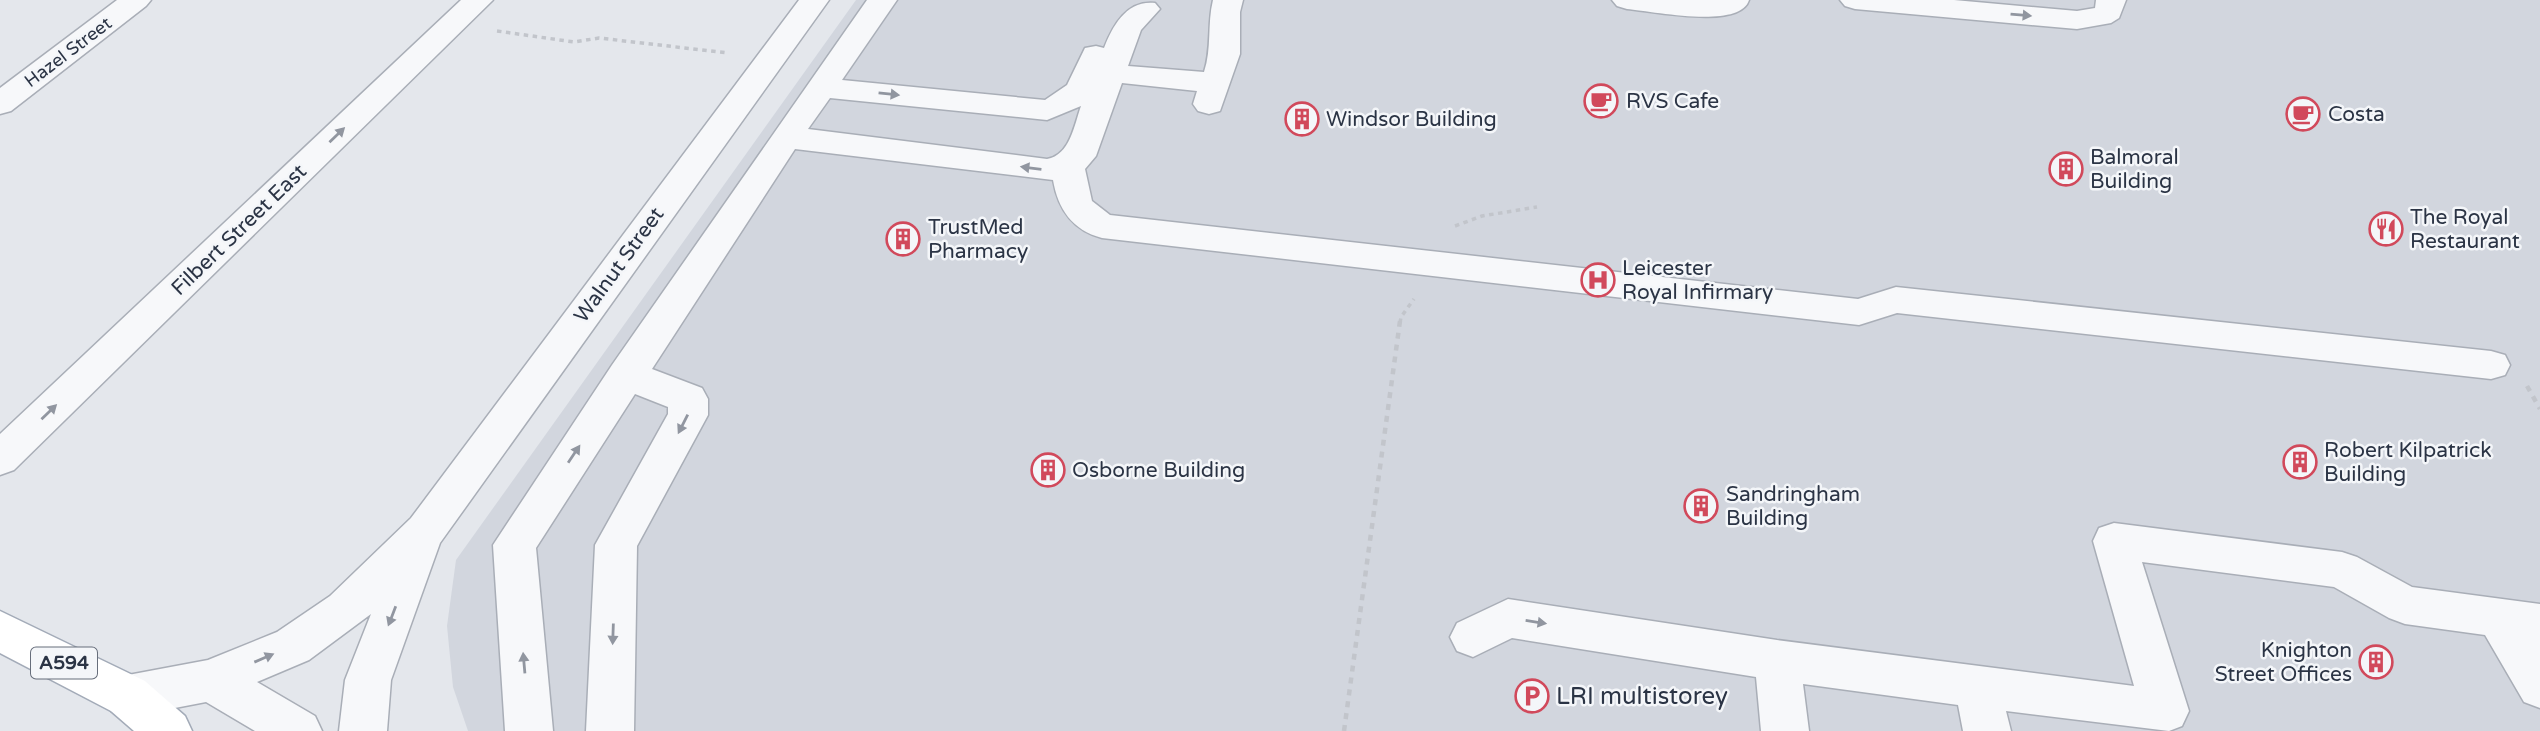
<svg xmlns="http://www.w3.org/2000/svg" width="2540" height="731" viewBox="0 0 2540 731" font-family="'Varela Round',sans-serif">
  <style>
    .built { fill: #d2d6de }
    .lines { fill: none; stroke-linecap: round; stroke-linejoin: round }
    .minor-casing { stroke: #a9aeb7; stroke-width: 3 }
    .major-casing { stroke: #a3abb8; stroke-width: 3 }
    .path-far1 { stroke: #c2c5cb; stroke-width: 3.5; stroke-dasharray: 4.5 4.5; stroke-linecap: butt }
    .path { stroke: #c2c5cb; stroke-width: 4.5; stroke-dasharray: 6 6; stroke-linecap: butt }
    .minor { fill: #f7f8fa; fill-rule: evenodd }
    .major { fill: #fff; fill-rule: evenodd }
    .oneway { fill: #9196a0 }
    .labels { text-anchor: middle; dominant-baseline: central; stroke-width: 5; stroke-linejoin: round; paint-order: stroke }
    .far-street-label { font-size: 18px; fill: #2b3445; stroke: #f4f6f9 }
    .shield { fill: #f4f6f9; stroke: #676e7b; stroke-width: 2 }
    .shield-label { font-size: 19px; font-weight: bold; fill: #2b3445 }
    .poi-label { font-size: 21px; fill: #2b3445; stroke: #f4f6f9; text-anchor: start }
    .street-label { font-size: 21px; fill: #2b3445; stroke: #f4f6f9 }
    .near-poi-label { font-size: 24px; fill: #2b3445; stroke: #f4f6f9; text-anchor: start }
  </style>
  <rect width="100%" height="100%" fill="#e4e7ec"/>
  <path class="built" d="M856,0H2540V731H468L453,687L447,626L456,560Z"/>
  <g class="lines">
    <defs>
      <path id="minor" d="M117,0H151L146,6L11,111L0,114V88Z
        M461,0H493L14,470L0,475V434Z
        M799,0H829L440,543L391,680L387,731H339L345,680L371,614L309,660L257,682L315,716L322,731H255L206,702L128,717L111,711L105,696L111,681L128,675L208,660L277,632L330,596L411,518Z
        M867,0H897L842,80L1045,100L1067,85L1085,48L1096,46L1104,48C1113,25 1127,0 1155,3L1160,9L1141,30L1128,66L1204,72C1212,48 1207,24 1213,0H1243L1240,12V54L1220,111L1209,114L1198,111L1193,104L1197,91L1122,83L1096,156L1085,169L1092,201L1110,215L1858,299L1896,287L2491,351L2505,355L2510,365L2505,375L2491,379L1897,313L1859,325L1102,238C1072,230 1058,209 1053,180L795,149L652,369L702,388L708,399V415L637,546L634,731H586L595,545L668,414V407L635,394L536,548L553,731H505L493,545L612,365ZM830,98L1047,120L1081,106C1074,126 1070,155 1047,159L808,129Z
        M1612,0H1749C1740,30 1652,11 1627,9L1617,6Z
        M1840,0H1954L2077,11L2095,8L2096,0H2126L2119,18L2111,23L2077,29L1855,9L1845,6Z
        M2114,523L2342,552L2357,557L2412,587L2540,604V708L2524,702L2485,635L2405,624L2389,618L2334,587L2142,562L2189,711L2182,726L2169,731L2006,711L2011,731H1963L1958,705L1803,684L1809,731H1761L1756,677L1512,638L1473,657L1457,651L1450,637L1457,623L1508,599L1777,640L2134,686L2093,541L2099,528Z"/>
      <path id="major" d="M0,611L145,681L185,716L192,731H134L111,711L0,653Z"/>
    </defs>
    <use href="#minor" class="minor-casing"/>
    <use href="#major" class="major-casing"/>
    <path class="path-far1" d="M497,31L574,42L599,38L728,53
      M1455,226L1482,216L1537,207
      M1400,323L1401,317L1414,299"/>
    <path class="path" d="M2527,386L2540,409
      M1344,731L1400,321"/>
    <use href="#minor" class="minor"/>
    <use href="#major" class="major"/>
  </g>
  <defs><path id="oneway-solid" d="M-6-.8H1V-3.2L6.5 0L1 3.2V.8H-6Z" transform="scale(1.75)"/></defs>
  <g class="oneway">
    <use href="#oneway-solid" transform="translate(2021 15) rotate(5)"/>
    <use href="#oneway-solid" transform="translate(889 94) rotate(6)"/>
    <use href="#oneway-solid" transform="translate(337 135) rotate(-44)"/>
    <use href="#oneway-solid" transform="translate(1031 168) rotate(-173)"/>
    <use href="#oneway-solid" transform="translate(49 412) rotate(-44)"/>
    <use href="#oneway-solid" transform="translate(683 424) rotate(117)"/>
    <use href="#oneway-solid" transform="translate(574 454) rotate(-56)"/>
    <use href="#oneway-solid" transform="translate(392 616) rotate(111)"/>
    <use href="#oneway-solid" transform="translate(1536 622) rotate(9)"/>
    <use href="#oneway-solid" transform="translate(613 634) rotate(92)"/>
    <use href="#oneway-solid" transform="translate(264 658) rotate(-23)"/>
    <use href="#oneway-solid" transform="translate(524 663) rotate(-95)"/>
  </g>
  <defs>
    <symbol id="cafe-ring" viewBox="-11 -11 22 22"><circle r="9.5" fill="#f4f6f9" stroke="#d1495b" stroke-width="1.5"/><path d="M-5.5-4.5H6V0H3Q3 3.5 0 3.5H-2.5Q-5.5 3.5-5.5 0ZM3-3.2v2h1.7v-2ZM-6 4.5H4V6H-6Z" fill="#d1495b"/></symbol>
    <symbol id="building-ring" viewBox="-11 -11 22 22"><circle r="9.5" fill="#f4f6f9" stroke="#d1495b" stroke-width="1.5"/><path d="M-4-6H4V6H1V3H-1V6H-4ZM-2.5-4.3h1.7v1.8h-1.7ZM.8-4.3h1.7v1.8H.8ZM-2.5-1h1.7V.8h-1.7ZM.8-1h1.7V.8H.8Z" fill="#d1495b"/></symbol>
    <symbol id="restaurant-ring" viewBox="-11 -11 22 22"><circle r="9.5" fill="#f4f6f9" stroke="#d1495b" stroke-width="1.5"/><path d="M-5-6h1v4h1v-4h1v4h1v-4h1v5L-1.5 .5V6h-2V.5L-5-1ZM5-6V6H3V1.5H1.5Q1.5-4 5-6Z" fill="#d1495b"/></symbol>
    <symbol id="hospital-ring" viewBox="-11 -11 22 22"><circle r="9.5" fill="#f4f6f9" stroke="#d1495b" stroke-width="1.5"/><path d="M-5-5h3v3.5h4V-5h3V5h-3V1.5h-4V5h-3Z" fill="#d1495b"/></symbol>
    <symbol id="parking-ring" viewBox="-11 -11 22 22"><circle r="9.5" fill="#f4f6f9" stroke="#d1495b" stroke-width="1.5"/><path d="M-3.5-5.5H1a3.5 3.5 0 0 1 0 7H-1V5.5H-3.5ZM-1-3.4V-.6H.8a1.4 1.4 0 0 0 0-2.8Z" fill="#d1495b"/></symbol>
  </defs>
  <g fill-rule="evenodd">
    <use href="#cafe-ring" x="1582" y="82" width="38" height="38"/>
    <use href="#cafe-ring" x="2284" y="95" width="38" height="38"/>
    <use href="#building-ring" x="1283" y="100" width="38" height="38"/>
    <use href="#building-ring" x="2047" y="150" width="38" height="38"/>
    <use href="#restaurant-ring" x="2367" y="210" width="38" height="38"/>
    <use href="#building-ring" x="884" y="220" width="38" height="38"/>
    <use href="#hospital-ring" x="1579" y="261" width="38" height="38"/>
    <use href="#building-ring" x="2281" y="443" width="38" height="38"/>
    <use href="#building-ring" x="1029" y="451" width="38" height="38"/>
    <use href="#building-ring" x="1682" y="487" width="38" height="38"/>
    <use href="#building-ring" x="2357" y="643" width="38" height="38"/>
    <use href="#parking-ring" x="1513" y="677" width="38" height="38"/>
  </g>
  <g class="labels">
    <g class="far-street-label">
      <text transform="translate(68 52) rotate(-37)">Hazel Street</text>
    </g>
    <rect class="shield" x="31" y="647.5" width="66" height="31" rx="5"/>
    <g class="shield-label">
      <text x="64" y="663">A594</text>
    </g>
    <g class="poi-label">
      <text x="1626" y="101">RVS Cafe</text>
      <text x="2328" y="114">Costa</text>
      <text x="1326" y="119">Windsor Building</text>
      <text x="2090" y="157">Balmoral<tspan x="2090" dy="24">Building</tspan></text>
      <text x="2410" y="217">The Royal<tspan x="2410" dy="24">Restaurant</tspan></text>
      <text x="928" y="227">TrustMed<tspan x="928" dy="24">Pharmacy</tspan></text>
      <text x="1622" y="268">Leicester<tspan x="1622" dy="24">Royal Infirmary</tspan></text>
      <text x="2324" y="450">Robert Kilpatrick<tspan x="2324" dy="24">Building</tspan></text>
      <text x="1072" y="470">Osborne Building</text>
      <text x="1726" y="494">Sandringham<tspan x="1726" dy="24">Building</tspan></text>
      <text x="2352" y="650" text-anchor="end">Knighton<tspan x="2352" dy="24">Street Offices</tspan></text>
    </g>
    <g class="street-label">
      <text transform="translate(239 230) rotate(-44)">Filbert Street East</text>
      <text transform="translate(619 265) rotate(-54)">Walnut Street</text>
    </g>
    <g class="near-poi-label">
      <text x="1556" y="696">LRI multistorey</text>
    </g>
  </g>
</svg>
